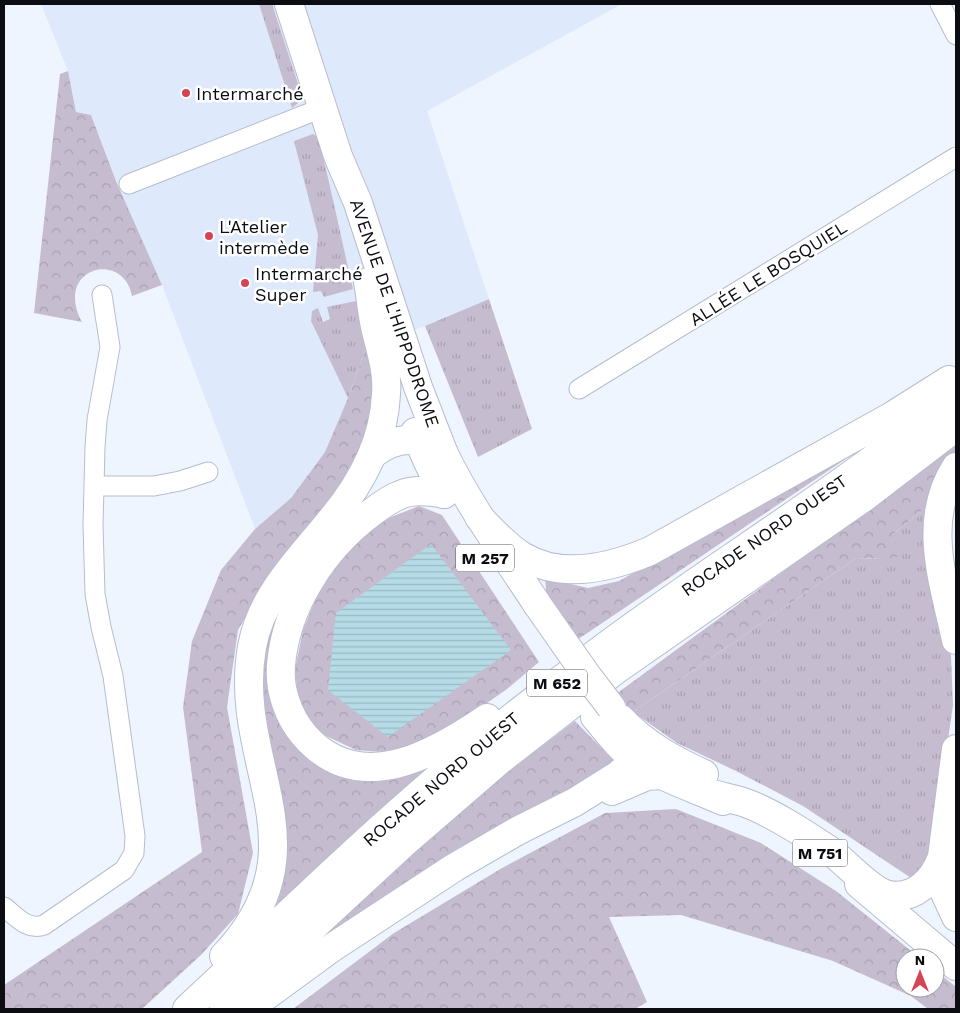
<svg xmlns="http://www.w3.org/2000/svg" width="960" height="1013" viewBox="0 0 960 1013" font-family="'Work Sans',sans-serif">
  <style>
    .built { fill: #dfe9fc }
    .grass { fill: url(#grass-tufts) }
    .forest { fill: url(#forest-crowns) }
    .water { fill: url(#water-rules) }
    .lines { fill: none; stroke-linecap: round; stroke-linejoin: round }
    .minor-casing { stroke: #b5bdcd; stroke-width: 21 }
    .secondary-casing { stroke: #b5bdcd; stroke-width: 30 }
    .primary-casing { stroke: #b5bdcd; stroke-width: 30 }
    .trunk-casing { stroke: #b5bdcd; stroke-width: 30 }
    .minor { stroke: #fff; stroke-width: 19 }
    .secondary { stroke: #fff; stroke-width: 28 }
    .primary { stroke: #fff; stroke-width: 28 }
    .trunk { stroke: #fff; stroke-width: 28 }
    .primary-bridge-casing { stroke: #b5bdcd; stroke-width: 30; stroke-linecap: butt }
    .primary-bridge { stroke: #fff; stroke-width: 28 }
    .poi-dot { fill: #d54454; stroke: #fff; stroke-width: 2 }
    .labels { text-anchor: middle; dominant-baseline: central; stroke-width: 5; stroke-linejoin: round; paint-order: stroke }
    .shield { fill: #fff; stroke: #54565a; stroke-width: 1 }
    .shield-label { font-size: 16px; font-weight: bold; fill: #0b0d13 }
    .poi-label { font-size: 18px; fill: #0b0d13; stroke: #fff; text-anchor: start }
    .street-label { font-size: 18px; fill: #0b0d13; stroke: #fff }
  </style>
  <defs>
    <pattern id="grass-tufts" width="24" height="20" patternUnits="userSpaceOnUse" patternTransform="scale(1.25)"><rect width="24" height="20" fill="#c6bcd0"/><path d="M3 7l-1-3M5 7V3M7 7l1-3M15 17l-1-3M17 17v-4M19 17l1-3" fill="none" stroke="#a9a0b2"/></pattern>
    <pattern id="forest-crowns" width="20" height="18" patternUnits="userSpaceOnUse" patternTransform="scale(1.25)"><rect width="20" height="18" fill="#c6bcd0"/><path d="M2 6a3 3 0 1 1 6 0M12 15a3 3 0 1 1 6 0" fill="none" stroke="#a9a0b2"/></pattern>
    <pattern id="water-rules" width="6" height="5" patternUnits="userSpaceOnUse" patternTransform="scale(1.25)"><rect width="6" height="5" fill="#b5dbe6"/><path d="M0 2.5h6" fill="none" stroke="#9abbc4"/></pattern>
  </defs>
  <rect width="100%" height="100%" fill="#eff5ff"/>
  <path class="built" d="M41,4H622L427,111L489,299L425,326L366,347L348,398L325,452L291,498L255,529L162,285L116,181L91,115L76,112L68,71Z"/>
  <path class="grass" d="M259,4H272L303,99L292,108Z
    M313,134L318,137C331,187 341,238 353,289L324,297L321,291L313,292L318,235L294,141Z
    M489,299L532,429L478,457L425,326Z
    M356,301L366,347L348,398L311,321L312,311L318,308L323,322L330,319L327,307Z
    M932,503L928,548L951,656L953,705L929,872L914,880L803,806L736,771L677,743L633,712L856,558L884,559L893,534Z"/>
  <path class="forest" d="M68,71L76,112L91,115L116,181L162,285L132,296C123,249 53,268 82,322L34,313L60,74Z
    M366,347L375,378L364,450L349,477L271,572L238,630L227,707L253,853L238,914L201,955L142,1009H4V985L202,852L183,707L192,641L221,570L255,529L291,498L325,452L348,398Z
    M911,415L577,640L547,600L545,578L588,588L619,581Z
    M956,445V453L951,459L932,503L893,534L898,557L884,559L856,558L633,712L616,694Z
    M419,506L442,515L539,662L507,689L453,727L393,753L356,750L324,735L303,716L298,698L295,669L303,630L316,598L333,568L358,538L391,517Z
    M289,586L274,693L338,770L431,764L268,914L255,708L268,625Z
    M575,721L618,765L453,851L340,928L269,980L484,790Z
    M676,809L761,843L836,891L920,958H905V988H935V970L956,987V1009H928L911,996L833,961L681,915L609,917L647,1002L635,1009H293L394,933L502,868L605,813Z"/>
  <path class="water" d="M431,544L511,650L388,737L328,690L336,613Z"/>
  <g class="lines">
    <defs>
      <path id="minor" d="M940,4L956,35
        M129,184L322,108
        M579,389L956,157
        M94,486H154L180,481L208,472
        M4,907C16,916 27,931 44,925L124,870L134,853L135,836L113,676L101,627L95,594L93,525L95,447L97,420L110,347L102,295"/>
      <path id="secondary" d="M289,4L338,156L358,203L418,387L444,454
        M415,432L427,460L444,494"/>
      <path id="primary" d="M444,454C470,507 505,555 537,604
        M595,717C607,731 619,748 635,759C661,778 694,788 723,801
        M621,719C644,744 673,760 704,774
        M859,884L956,966"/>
      <path id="trunk" d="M373,454C399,435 418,436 444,454
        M956,467C921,521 944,583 956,640
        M444,494C429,491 414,489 400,495C389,499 380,506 371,513C324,548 286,605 281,665C279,690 288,716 304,735C358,798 433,755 487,718
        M479,517C492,531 506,546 522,556C562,580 610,568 650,551L892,416L949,380
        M956,749L942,857L944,891L956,917
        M612,791L647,776L661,775
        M702,791C715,795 729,798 743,802C770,811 805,834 829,850C845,861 871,892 889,895C916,900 934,879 942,857
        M224,956C328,847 231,764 252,647C261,595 300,559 331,520C361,484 384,442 386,394C388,372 381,352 376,331C372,315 371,298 368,282
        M187,1009C270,932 352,851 438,778C489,735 541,694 594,655C713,565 842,490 956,394
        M224,1009L404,843L500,760L617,669L863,498L956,427
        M248,1009L333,947L455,867L519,830L575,802L618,775L630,765L636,753L635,742L631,730"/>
    </defs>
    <use href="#minor" class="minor-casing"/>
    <use href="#secondary" class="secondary-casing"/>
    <use href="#primary" class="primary-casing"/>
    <use href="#trunk" class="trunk-casing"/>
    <use href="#minor" class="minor"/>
    <use href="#secondary" class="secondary"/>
    <use href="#primary" class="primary"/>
    <use href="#trunk" class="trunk"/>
    <defs>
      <path id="primary-bridge" d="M537,604L588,677L611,707"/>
    </defs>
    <use href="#primary-bridge" class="primary-bridge-casing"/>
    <use href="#primary-bridge" class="primary-bridge"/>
  </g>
  <g class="poi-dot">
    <circle cx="186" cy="93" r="5"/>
    <circle cx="209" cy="236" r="5"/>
    <circle cx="245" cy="283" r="5"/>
  </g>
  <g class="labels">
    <g class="shield">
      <rect x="456" y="544.5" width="58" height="27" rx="4"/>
      <rect x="527" y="669.5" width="60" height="27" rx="4"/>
      <rect x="792.5" y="839.5" width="55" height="27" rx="4"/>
    </g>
    <g class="shield-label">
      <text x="485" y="558">M 257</text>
      <text x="557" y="683">M 652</text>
      <text x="820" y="853">M 751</text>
    </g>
    <g class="poi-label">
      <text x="196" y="93">Intermarché</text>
      <text x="219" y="226">L'Atelier<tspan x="219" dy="21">intermède</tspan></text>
      <text x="255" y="273">Intermarché<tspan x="255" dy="21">Super</tspan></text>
    </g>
    <g class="street-label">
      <text transform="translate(768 273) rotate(-32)">ALLÉE LE BOSQUIEL</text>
      <text transform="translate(395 313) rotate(71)">AVENUE DE L'HIPPODROME</text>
      <text transform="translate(764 535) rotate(-35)">ROCADE NORD OUEST</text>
      <text transform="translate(441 779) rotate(-40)">ROCADE NORD OUEST</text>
    </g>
  </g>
  <rect width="960" height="1013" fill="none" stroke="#0b0d13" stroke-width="10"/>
  <g transform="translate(920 973)"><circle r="24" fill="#ffffff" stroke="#9d9ea1"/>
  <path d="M0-4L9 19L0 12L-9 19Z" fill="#d54454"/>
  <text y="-8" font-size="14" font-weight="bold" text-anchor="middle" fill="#0b0d13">N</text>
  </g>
</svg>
